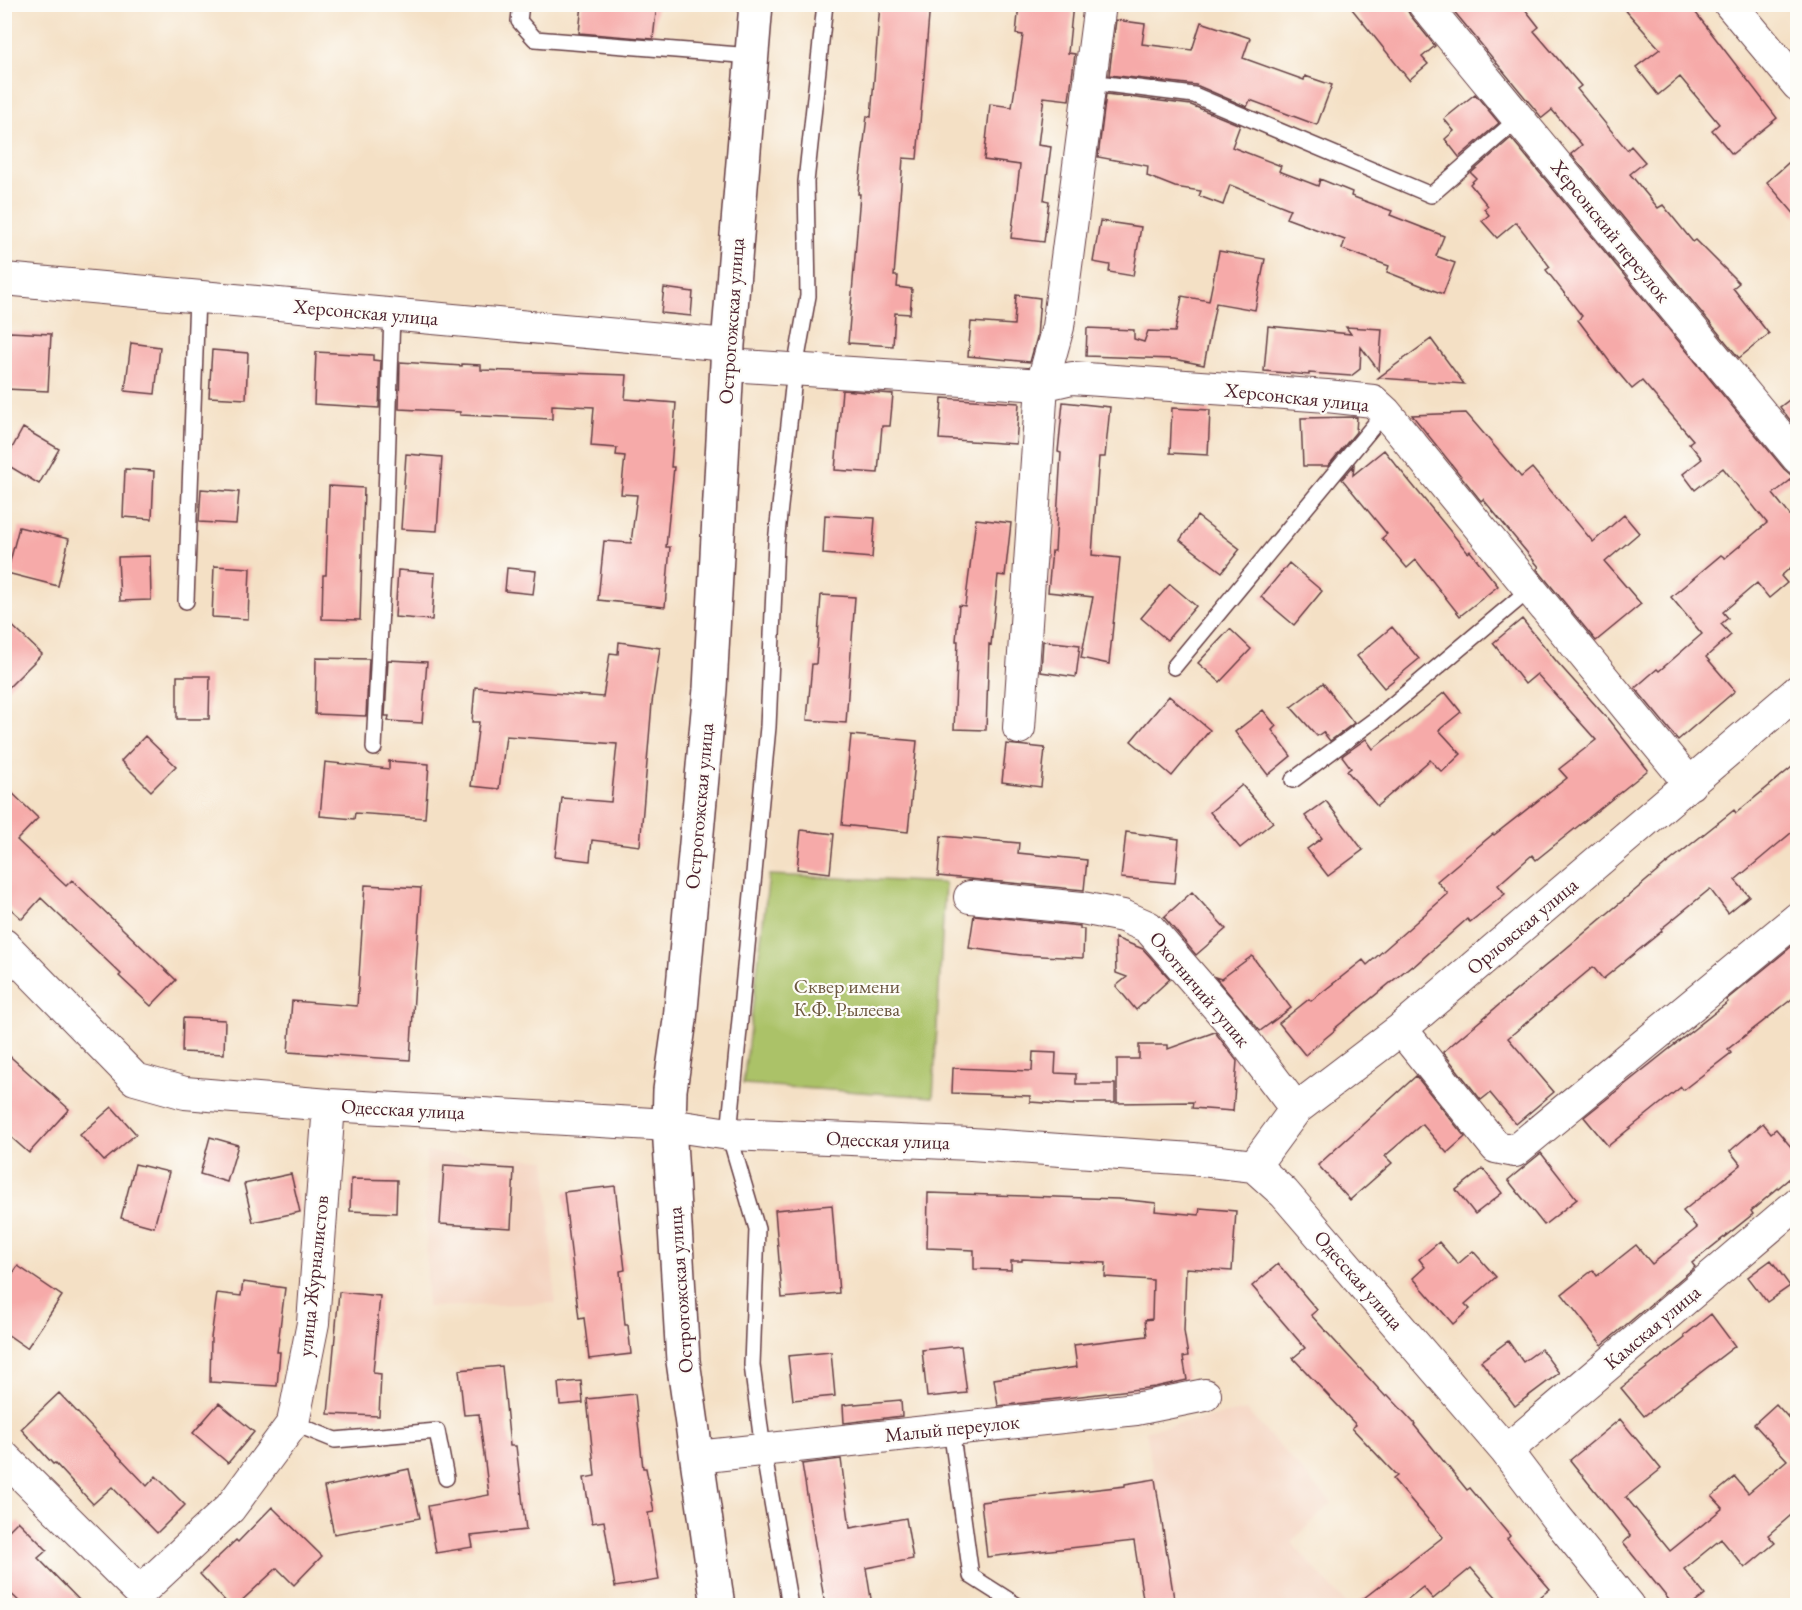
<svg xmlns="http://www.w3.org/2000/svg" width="1802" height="1610" viewBox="0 0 1802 1610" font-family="'EB Garamond',serif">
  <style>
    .built { fill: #f4d3c0 }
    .green { fill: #abc267; stroke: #7a7049; stroke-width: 1.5 }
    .building { fill: #f6aaa9 }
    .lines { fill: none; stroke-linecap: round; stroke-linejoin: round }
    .lane-casing { stroke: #643c42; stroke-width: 18 }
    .street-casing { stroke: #643c42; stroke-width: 34 }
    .secondary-casing { stroke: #643c42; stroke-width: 36 }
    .lane { stroke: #fff; stroke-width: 15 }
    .street { stroke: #fff; stroke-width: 32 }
    .secondary { stroke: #fff; stroke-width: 33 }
    .labels { text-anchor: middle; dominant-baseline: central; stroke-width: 4.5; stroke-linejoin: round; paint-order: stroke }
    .street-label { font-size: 20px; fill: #4a1f2b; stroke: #fdfcf7 }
    .park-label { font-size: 20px; fill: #6c5840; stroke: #fdfcf7 }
  </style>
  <rect width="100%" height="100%" fill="#fdfcf7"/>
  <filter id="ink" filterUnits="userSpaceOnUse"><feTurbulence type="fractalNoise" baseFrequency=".0167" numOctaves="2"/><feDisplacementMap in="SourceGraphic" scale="12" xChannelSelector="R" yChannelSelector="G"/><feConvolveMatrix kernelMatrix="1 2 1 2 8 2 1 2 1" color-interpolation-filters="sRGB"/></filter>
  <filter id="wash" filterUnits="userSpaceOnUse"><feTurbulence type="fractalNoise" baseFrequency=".008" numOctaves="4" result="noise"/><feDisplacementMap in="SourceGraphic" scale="24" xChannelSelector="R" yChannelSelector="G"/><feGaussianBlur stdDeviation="1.35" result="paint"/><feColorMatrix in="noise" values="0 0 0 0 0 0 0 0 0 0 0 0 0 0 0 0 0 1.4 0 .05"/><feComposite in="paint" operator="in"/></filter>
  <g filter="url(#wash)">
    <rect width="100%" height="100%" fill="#f4e0c5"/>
    <path class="built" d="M426,1152L546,1160L555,1303L427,1307Z
      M1246,1410L1332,1503L1291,1542L1347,1605H1175L1146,1430Z"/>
    <path class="green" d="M769,875L945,883L933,1097L743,1084Z"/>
    <g id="blocks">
      <path class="building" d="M582,4H657L653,39L579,33Z
        M880,4H930L917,159L903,158L894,276H898L897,287L912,289L910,314L895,313L893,346L848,343L860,194H858L867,116L871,117Z
        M1019,4H1073L1068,53L1075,54L1069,100L1044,97L1038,145L1051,147L1044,200L1049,201L1044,242L1011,238L1020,165L984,160L990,104L1012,107L1023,35L1016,34Z
        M1348,4H1404L1410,15L1435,46L1422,57L1428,64L1409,80Z
        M1448,4H1521L1539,27L1534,31L1581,86L1577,89L1627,150L1631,146L1645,162L1630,174L1658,208L1663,205L1693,242L1696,240L1739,283L1733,288L1769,334L1739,358L1571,154L1582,145L1552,110L1542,118Z
        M1620,4H1689L1777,118L1732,154L1712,130L1719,124L1680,77L1658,95L1636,67L1660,49Z
        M1116,20L1145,24L1142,44L1192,50L1201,22L1250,38L1243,58L1304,80L1305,76L1332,85L1317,125L1250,100L1247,107L1196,85L1109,75Z
        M1106,94L1191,105L1240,125L1232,147L1281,166L1279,171L1318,186L1320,179L1352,192L1351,196L1392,211L1390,215L1444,236L1436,256L1455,263L1443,294L1387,272L1389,266L1342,249L1345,240L1286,218L1290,209L1230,185L1223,205L1199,196L1201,191L1175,187L1147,176L1148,166L1098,157Z
        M1475,94L1499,123L1459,157L1445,139L1454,131L1444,119Z
        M1511,138L1784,469L1791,475H1797L1773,494L1797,524V562L1781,576L1787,583L1769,598L1757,583L1723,612L1728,618L1721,624L1731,635L1706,657L1735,691L1678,740L1635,688L1657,669L1659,671L1702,634L1671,597L1721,555L1725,558L1767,523L1723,468L1695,490L1683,474L1702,459L1689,443L1693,440L1642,381L1632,389L1616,370L1578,320L1582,316L1546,270L1550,267L1516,222L1497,238L1482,221L1489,215L1484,209L1488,206L1470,184L1476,178L1471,173Z
        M1797,155V217L1767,182Z
        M1100,221L1141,227L1133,276L1109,272L1110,265L1093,262Z
        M1219,251L1265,259L1255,310L1216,303L1204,365L1174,359L1086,356L1087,328L1134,330V339L1144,342L1148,331L1175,332L1182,296L1209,301Z
        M664,288L693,292L691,316L661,313Z
        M1016,295L1040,298L1037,337L1030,362L968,356L971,322L1014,325Z
        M1268,326L1351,334L1346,327L1382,329L1379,371L1361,347L1360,369L1351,376L1309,373V375L1264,371Z
        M9,332L51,334L48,391L6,389Z
        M1431,339L1464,384L1378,378Z
        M131,343L160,347L155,394L125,391Z
        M212,350L248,353L246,399L209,397Z
        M316,352L373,355V360L381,361L379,408L314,404Z
        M400,362L462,366V364L481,365V370L627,375L625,399L676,403L671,467H674L666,547H670L665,607L598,600L604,541L631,543L637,495L621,494L625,456L616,455L617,448L591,446L594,407L552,405V419L460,415V412L399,409Z
        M842,390L893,394L890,426H882L878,473L835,470Z
        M1797,394V429L1780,407Z
        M942,398L1019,403L1016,444L939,439Z
        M1063,402L1110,407L1105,457H1099L1092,555L1120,558L1109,664L1081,658L1093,597L1048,592L1052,551H1055L1061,453L1058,452Z
        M1172,408L1210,410L1208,455L1170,453Z
        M1466,413L1521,477L1532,468L1593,542L1624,515L1639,533L1605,562L1641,604L1596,641L1537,569L1539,567L1483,499L1481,501L1412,415Z
        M1357,417L1356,432L1328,466H1303L1301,418Z
        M23,428L59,449L39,484L4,463Z
        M1384,450L1468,553L1470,551L1498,586L1460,616L1416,560L1407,568L1382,538L1387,534L1342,479L1354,465L1353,475Z
        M406,454L442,457L437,531L401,529Z
        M125,469L154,471L152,519L123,517Z
        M329,486L364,488L360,620L322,619L323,575H326Z
        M201,489L239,492L236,524L199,522Z
        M825,515L875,518L872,558L823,554Z
        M1197,516L1240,549L1222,572L1180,540Z
        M976,519L1011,523L1005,576L998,575L991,645L989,644L986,730L954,729L958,641H956L959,605L965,606Z
        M19,527L69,539L58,586L7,573Z
        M150,556L151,600L120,601L118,557Z
        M1289,563L1322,591L1294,625L1261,597Z
        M214,566L250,568L248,619L212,617Z
        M507,568L536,571L533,594L505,591Z
        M398,570L435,573L432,620L395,617Z
        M1170,584L1196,606L1167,640L1141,618Z
        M821,595L855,597L846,723L807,720L812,664H816Z
        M4,618L42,654L4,692Z
        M1522,619L1557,662L1607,718L1648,770L1536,860L1532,855L1498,885L1505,894L1470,922L1467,919L1413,967L1412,965L1334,1029L1335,1030L1305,1055L1279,1023L1309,999L1311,1001L1363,960L1367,965L1448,894L1437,881L1493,834L1494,835L1567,778L1559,769L1596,740L1537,674L1525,684L1493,643Z
        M1392,627L1419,659L1384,688L1357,656Z
        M1230,629L1251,649L1220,682L1198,663Z
        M1043,641L1080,645L1076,677L1041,672Z
        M619,642L660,648L652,703L640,846L592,840L590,861L555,857L562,798L611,802L617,744L506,736L499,789L471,786L479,722H472L475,687L603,697L610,653L618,654Z
        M316,658L369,659L366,716L315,714Z
        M388,660L427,662L422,723L388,721L389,716H385Z
        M177,676H210L209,719H177Z
        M1323,683L1354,723L1330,741L1323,732L1317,736L1291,707Z
        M1445,692L1461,712L1439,730L1461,754L1442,772L1430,760L1377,806L1347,771L1351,768L1342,756L1366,739L1373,749Z
        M1169,696L1210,730L1172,776L1131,741Z
        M1263,710L1276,726L1272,730L1291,756L1268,775L1235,732Z
        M851,735L917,741L908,832L842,825Z
        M145,736L176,766L151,791L121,761Z
        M1006,744L1045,748L1041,787L1002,782Z
        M389,761L429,764L425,818L355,813L354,819L320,816L325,762L389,769Z
        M1797,763V828L1735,880L1749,896L1728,913L1710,889L1661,929L1662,931L1603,979L1593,967L1508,1038L1554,1092L1516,1124L1490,1093L1481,1100L1443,1052L1665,865L1734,810L1736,813Z
        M4,785L38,818L17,840L66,886L72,880L176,980L151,1006L119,976L121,974L41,898L22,919L4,903Z
        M1242,785L1273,822L1240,848L1210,812Z
        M1326,801L1363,850L1328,876L1307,849L1322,838L1305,816Z
        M801,830L834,834L830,873L797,869Z
        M1126,832L1179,839L1175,883L1121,878Z
        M941,836L1019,843L1018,853L1087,860L1084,890L938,876Z
        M365,885L421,888L410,1060L288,1052L292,1001L357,1006Z
        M1192,892L1226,929L1196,955L1164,917Z
        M974,915L1080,926V929H1084L1083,958L1021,955L969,948Z
        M1115,938L1143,949L1170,979L1136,1010L1116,986L1127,977L1116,973Z
        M1797,942V995L1728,1049L1731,1053L1683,1090L1681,1087L1608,1146L1584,1117L1728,1002L1726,1000Z
        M1252,956L1291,1008L1260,1031L1215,977L1221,979Z
        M183,1018L225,1020L224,1054L182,1052Z
        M1215,1032L1237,1061L1233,1111L1192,1108L1193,1102L1117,1103V1059H1139V1045H1168V1049Z
        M4,1051L69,1109L29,1153L4,1131Z
        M1033,1052L1056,1053L1055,1073L1076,1074V1084H1115V1103H1074V1105L1030,1102V1096L952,1093L953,1068L1032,1071Z
        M1416,1076L1465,1137L1447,1153L1422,1124L1385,1156L1392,1163L1350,1200L1318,1165Z
        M112,1107L136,1134L104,1161L80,1135Z
        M1763,1123L1771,1133L1776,1129L1797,1154V1172L1751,1211L1753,1214L1692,1263L1695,1267L1602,1345L1562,1294L1593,1270L1597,1276L1636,1245L1652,1264L1697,1228L1683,1211L1741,1165L1730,1151Z
        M210,1137L238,1145L227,1182L200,1174Z
        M1541,1153L1577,1199L1544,1225L1508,1180Z
        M135,1164L169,1172L154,1227L121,1218Z
        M444,1165L514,1169L511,1228L440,1224Z
        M1483,1169L1502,1193L1475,1214L1456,1190Z
        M291,1174L300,1212L253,1222L244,1184Z
        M351,1179L397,1180L396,1213L350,1211Z
        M615,1186L625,1270L620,1271L625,1325H628L631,1354L589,1359L584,1318L579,1319L564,1192Z
        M928,1193L1118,1199L1156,1203L1155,1211L1199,1215L1200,1208L1236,1211L1232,1271L1186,1268L1184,1331L1188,1356L1183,1357L1187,1380L1155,1387L998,1406L994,1379L1077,1367L1074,1345L1147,1336L1145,1320L1152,1319L1153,1280L1105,1277L1106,1263L1022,1259V1261H1011V1270L974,1269V1250L927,1248Z
        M832,1205L839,1293L782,1298L775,1210Z
        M1439,1242L1458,1264L1473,1251L1496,1277L1465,1304L1470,1309L1453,1324L1413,1278L1425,1267L1419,1259Z
        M1771,1260L1790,1286L1767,1302L1748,1277Z
        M1278,1264L1317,1310L1311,1315L1386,1397L1388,1395L1415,1424L1414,1425L1467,1490L1470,1488L1510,1536L1507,1539L1550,1589L1530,1605H1503L1471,1568L1433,1599L1423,1587L1400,1605H1355L1443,1537L1393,1479L1397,1476L1352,1428L1356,1425L1293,1358L1305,1348L1252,1286Z
        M18,1266L62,1296L27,1348L4,1332V1286Z
        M243,1282L285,1288L277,1352H280L277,1386L210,1382L211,1338L217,1293L241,1296Z
        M339,1292L380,1296L373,1373L381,1374L379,1416L328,1414Z
        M1711,1314L1735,1346L1644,1416L1621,1388L1685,1338L1684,1336Z
        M1508,1341L1523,1362L1541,1349L1559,1373L1515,1406L1481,1361Z
        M961,1346L967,1393L927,1397L922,1350Z
        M831,1352L835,1396L793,1400L788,1356Z
        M502,1366L510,1446H516L526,1530L471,1536L473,1547L436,1553L428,1506L489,1495L479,1414L464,1415L459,1370Z
        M581,1381L583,1403L560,1405L558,1383Z
        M59,1393L147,1486L156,1476L185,1505L157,1533L112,1487L93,1504L55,1463L53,1464L21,1429Z
        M635,1394L643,1468H646L654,1512L648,1513L659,1580L615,1587L604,1521L592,1523L584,1478L595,1476L587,1399Z
        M901,1400L902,1416L844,1423L843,1405Z
        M219,1403L254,1432L228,1463L193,1433Z
        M1776,1404L1797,1427V1510L1768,1535L1775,1543L1745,1568L1721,1539L1684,1569L1705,1595L1692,1605H1673L1623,1543L1631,1536L1570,1460L1620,1419L1661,1469L1626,1497L1670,1551L1723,1508L1712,1496L1735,1477L1748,1493L1787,1460L1754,1424Z
        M841,1459L850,1528L906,1518L913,1559L866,1568L872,1605H825L802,1464Z
        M409,1469L420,1518L334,1534L324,1487Z
        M1155,1479L1175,1605H1144L1134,1541L987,1557L981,1502L1125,1486V1484Z
        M272,1507L322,1556L294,1585L277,1568L237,1605H229L200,1574L236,1540L238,1542Z
        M18,1521L47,1550L38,1558L84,1605H23L4,1587V1535Z"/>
    </g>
  </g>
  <g filter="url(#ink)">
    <use href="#blocks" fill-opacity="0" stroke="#643c42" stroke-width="1.5"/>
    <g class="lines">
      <defs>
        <path id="lane" d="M521,4L519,21L535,39L752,56
          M1090,82L1194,95L1431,195L1519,118
          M186,601L197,297
          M1174,667L1385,412
          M374,748L385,528L392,314
          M1293,780L1377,718L1529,590
          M293,1423L335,1440L437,1431L446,1478
          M951,1428L971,1576L1018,1606
          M790,1606L763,1450L752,1365L757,1229L729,1134L768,727L776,543L795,369L808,296L806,182L825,4"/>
        <path id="street" d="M1424,4L1798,458
          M1730,4L1798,85
          M4,279L728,345
          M727,365L1042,385L1072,378L1327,396L1373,401L1385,412L1690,784
          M1019,728L1042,385L1058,327L1100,4
          M970,897L1082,908L1123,916L1148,927L1228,1019L1296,1109
          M4,945L135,1079L185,1093L329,1105L669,1125L729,1134L971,1144L1193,1159L1254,1166L1284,1193L1506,1451L1556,1517L1628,1606
          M1401,1029L1496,1147L1515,1151L1798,918
          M1254,1166L1296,1109L1401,1029L1798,691
          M1506,1451L1798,1203
          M4,1457L140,1592L230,1508L293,1423L313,1323L329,1105
          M697,1457L1136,1409L1205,1395"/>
        <path id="secondary" d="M718,1606L683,1361L669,1125L670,1090L680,1020L710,689L728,345L756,4"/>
      </defs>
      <use href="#lane" class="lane-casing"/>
      <use href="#street" class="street-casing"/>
      <use href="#secondary" class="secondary-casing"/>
      <use href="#lane" class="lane"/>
      <use href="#street" class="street"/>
      <use href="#secondary" class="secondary"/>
    </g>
  </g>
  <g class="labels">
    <g class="street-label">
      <text transform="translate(1611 231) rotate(51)">Херсонский переулок</text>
      <text transform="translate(366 312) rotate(5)">Херсонская улица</text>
      <text transform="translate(731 321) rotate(-86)">Острогожская улица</text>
      <text transform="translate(1297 397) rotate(6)">Херсонская улица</text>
      <text transform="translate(699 806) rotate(-85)">Острогожская улица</text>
      <text transform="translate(1522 926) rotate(-40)">Орловская улица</text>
      <text transform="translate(1200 989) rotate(50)">Охотничий тупик</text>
      <text transform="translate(403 1109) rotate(3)">Одесская улица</text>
      <text transform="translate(888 1140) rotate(2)">Одесская улица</text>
      <text transform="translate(313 1276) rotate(-84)">улица Журналистов</text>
      <text transform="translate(1359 1280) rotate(49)">Одесская улица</text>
      <text transform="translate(680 1290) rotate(-94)">Острогожская улица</text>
      <text transform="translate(1652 1327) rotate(-40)">Камская улица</text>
      <text transform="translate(952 1428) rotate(-6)">Малый переулок</text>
    </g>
    <g class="park-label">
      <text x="847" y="986">Сквер имени<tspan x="847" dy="23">К.Ф. Рылеева</tspan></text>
    </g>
  </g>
  <rect width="1802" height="1610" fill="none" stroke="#fdfcf7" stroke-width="24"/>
</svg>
